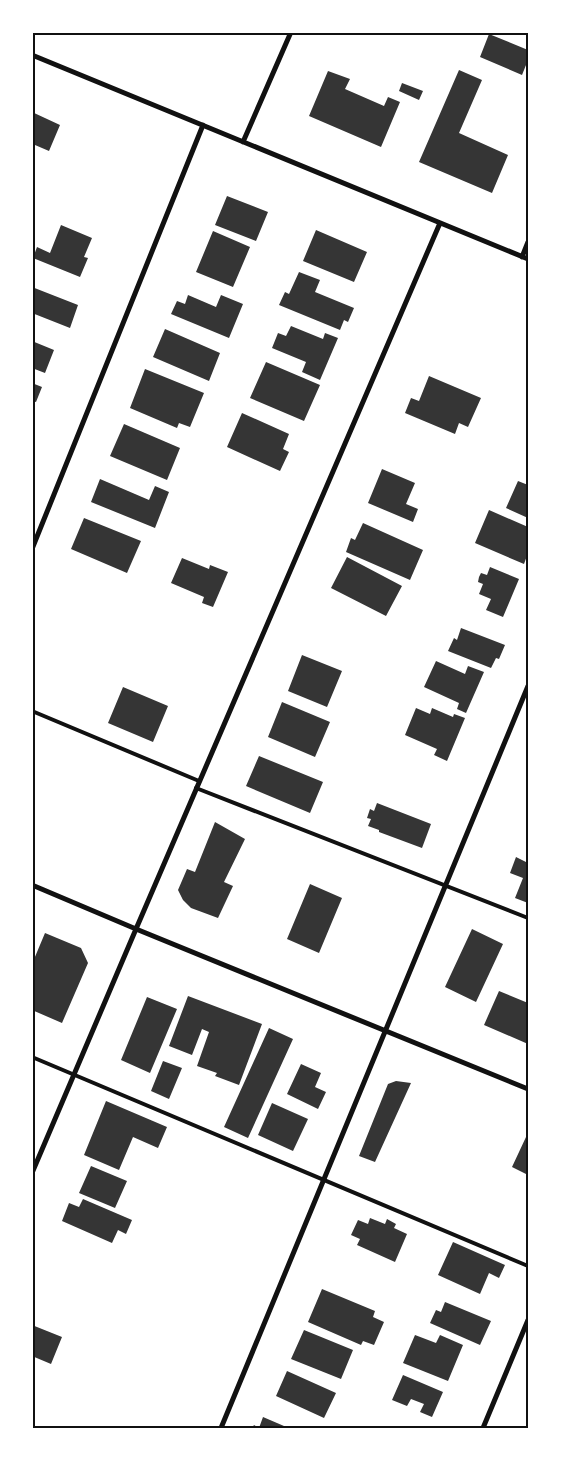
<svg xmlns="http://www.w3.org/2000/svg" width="561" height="1461" viewBox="0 0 561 1461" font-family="'PT Sans Narrow',sans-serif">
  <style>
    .building { fill: #353535 }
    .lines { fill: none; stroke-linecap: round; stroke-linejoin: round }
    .service { stroke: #111; stroke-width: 4 }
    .minor { stroke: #111; stroke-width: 5 }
    .neatline { fill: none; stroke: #111; stroke-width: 2 }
  </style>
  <rect width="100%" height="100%" fill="#fff"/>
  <path class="building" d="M489,34L528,50V60L522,75L480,57Z
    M459,70L482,80L459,133L508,155L492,193L419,162Z
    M328,71L350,79L345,89L384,106L388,97L400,102L381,147L309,116Z
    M402,83L423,91L419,100L399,91Z
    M32,112L60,125L49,151L35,145L32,150Z
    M227,196L268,212L256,241L215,225Z
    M61,225L92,238L84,257L88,258L80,277L33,258L37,247L50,253Z
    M316,230L367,252L354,282L303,261Z
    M213,231L250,247L233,287L196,272Z
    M299,272L320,280L315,292L354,308L348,322L344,320L340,330L279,305L285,292L289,294Z
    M32,287L78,305L70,328L32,313Z
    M188,295L216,307L221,295L243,304L229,338L171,314L177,301L185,304Z
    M291,326L323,339L325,333L338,338L320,380L302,372L306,362L272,348L278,333L286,336Z
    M165,329L220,353L209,381L153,357Z
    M32,341L54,350L45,373L32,368Z
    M266,362L320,385L304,421L250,398Z
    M145,369L204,393L190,427L179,423L177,428L130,408Z
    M429,376L481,398L468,427L459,423L455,434L405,413L411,398L419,401Z
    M32,383L42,387L36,402L32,401Z
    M242,413L289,434L283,449L289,452L280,471L227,447Z
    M124,424L180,448L167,480L110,456Z
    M382,469L415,483L406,504L418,509L413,522L368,503Z
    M100,479L149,500L155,486L169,492L155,528L91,502Z
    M518,481L528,485V518L506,508Z
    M489,510L528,527V553L524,564L475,543Z
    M84,518L141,541L127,573L71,549Z
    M363,523L423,550L410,580L346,552L351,538L355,540Z
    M347,557L402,586L386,616L331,588Z
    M182,558L209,569L210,565L228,572L213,607L202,603L204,597L171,583Z
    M490,567L519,579L503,617L486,610L491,599L479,594L483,584L478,582L479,577L481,573L487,575Z
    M461,628L505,645L499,659L496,658L491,668L448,651L454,638L457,640Z
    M302,655L342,671L327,707L288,691Z
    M436,661L465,674L468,666L484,672L466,713L457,709L459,703L424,687Z
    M123,687L168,706L153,742L108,723Z
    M282,702L330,722L315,757L268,737Z
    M416,708L430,714L432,708L453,717L454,714L465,718L447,761L434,755L437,749L405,735Z
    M259,756L323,782L310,813L246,786Z
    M377,803L431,824L422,848L379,832V830L368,826L371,819L367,818L370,809L374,811Z
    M215,822L245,839L224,882L233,886L218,918L191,908L183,900L178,890L187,869L195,872Z
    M516,857L528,863V903L515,898L523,878L510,873Z
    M310,884L342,898L319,953L287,939Z
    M472,929L503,944L476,1002L445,987Z
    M45,933L81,948L88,963L62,1023L32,1010V964Z
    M499,991L528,1003V1044L484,1025Z
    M188,996L262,1024L239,1085L215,1076L217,1073L197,1066L209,1032L202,1029L192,1055L169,1046Z
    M147,997L177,1009L150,1073L121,1060Z
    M269,1028L293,1039L248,1138L224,1127Z
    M163,1061L182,1068L169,1099L151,1091Z
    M301,1064L321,1073L315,1087L326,1092L318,1109L287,1094Z
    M396,1081L411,1083L375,1162L359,1156L388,1084Z
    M106,1101L167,1127L158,1148L133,1137L119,1170L84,1155Z
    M272,1103L308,1119L293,1151L258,1135Z
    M526,1137L528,1138V1175L512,1167Z
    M91,1166L127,1181L115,1208L79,1193Z
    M83,1199L132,1220L126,1234L118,1230L112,1243L62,1221L69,1203L79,1207Z
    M370,1218L385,1224L387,1219L396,1224L394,1228L407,1234L395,1262L357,1245L360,1239L351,1235L358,1220L368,1224Z
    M453,1242L505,1265L499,1278L489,1273L480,1294L438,1275Z
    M322,1289L375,1311L373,1317L384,1322L374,1345L363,1341L361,1345L308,1322Z
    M445,1302L491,1321L480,1345L430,1323L436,1310L441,1312Z
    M32,1325L62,1337L51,1364L32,1356Z
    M304,1330L353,1350L341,1379L291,1359Z
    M415,1335L436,1343L440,1335L463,1345L448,1381L403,1363Z
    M287,1371L336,1393L324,1418L276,1396Z
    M403,1375L443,1392L432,1417L420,1412L424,1404L411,1399L407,1406L392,1400Z
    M263,1417L284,1426L283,1428H252L254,1425L259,1428Z"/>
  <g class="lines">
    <path class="service" d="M32,711L199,781
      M196,788L528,918
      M32,1057L528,1266"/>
    <path class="minor" d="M32,55L528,259
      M243,142L291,32
      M522,257L528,242
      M32,549L203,125
      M32,885L136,929L528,1089
      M32,1173L136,929L440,223
      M221,1428L528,686
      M483,1428L528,1320"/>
  </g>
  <rect width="561" height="1461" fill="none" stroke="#ffffff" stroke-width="68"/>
  <rect x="34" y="34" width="493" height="1393" class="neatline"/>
</svg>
